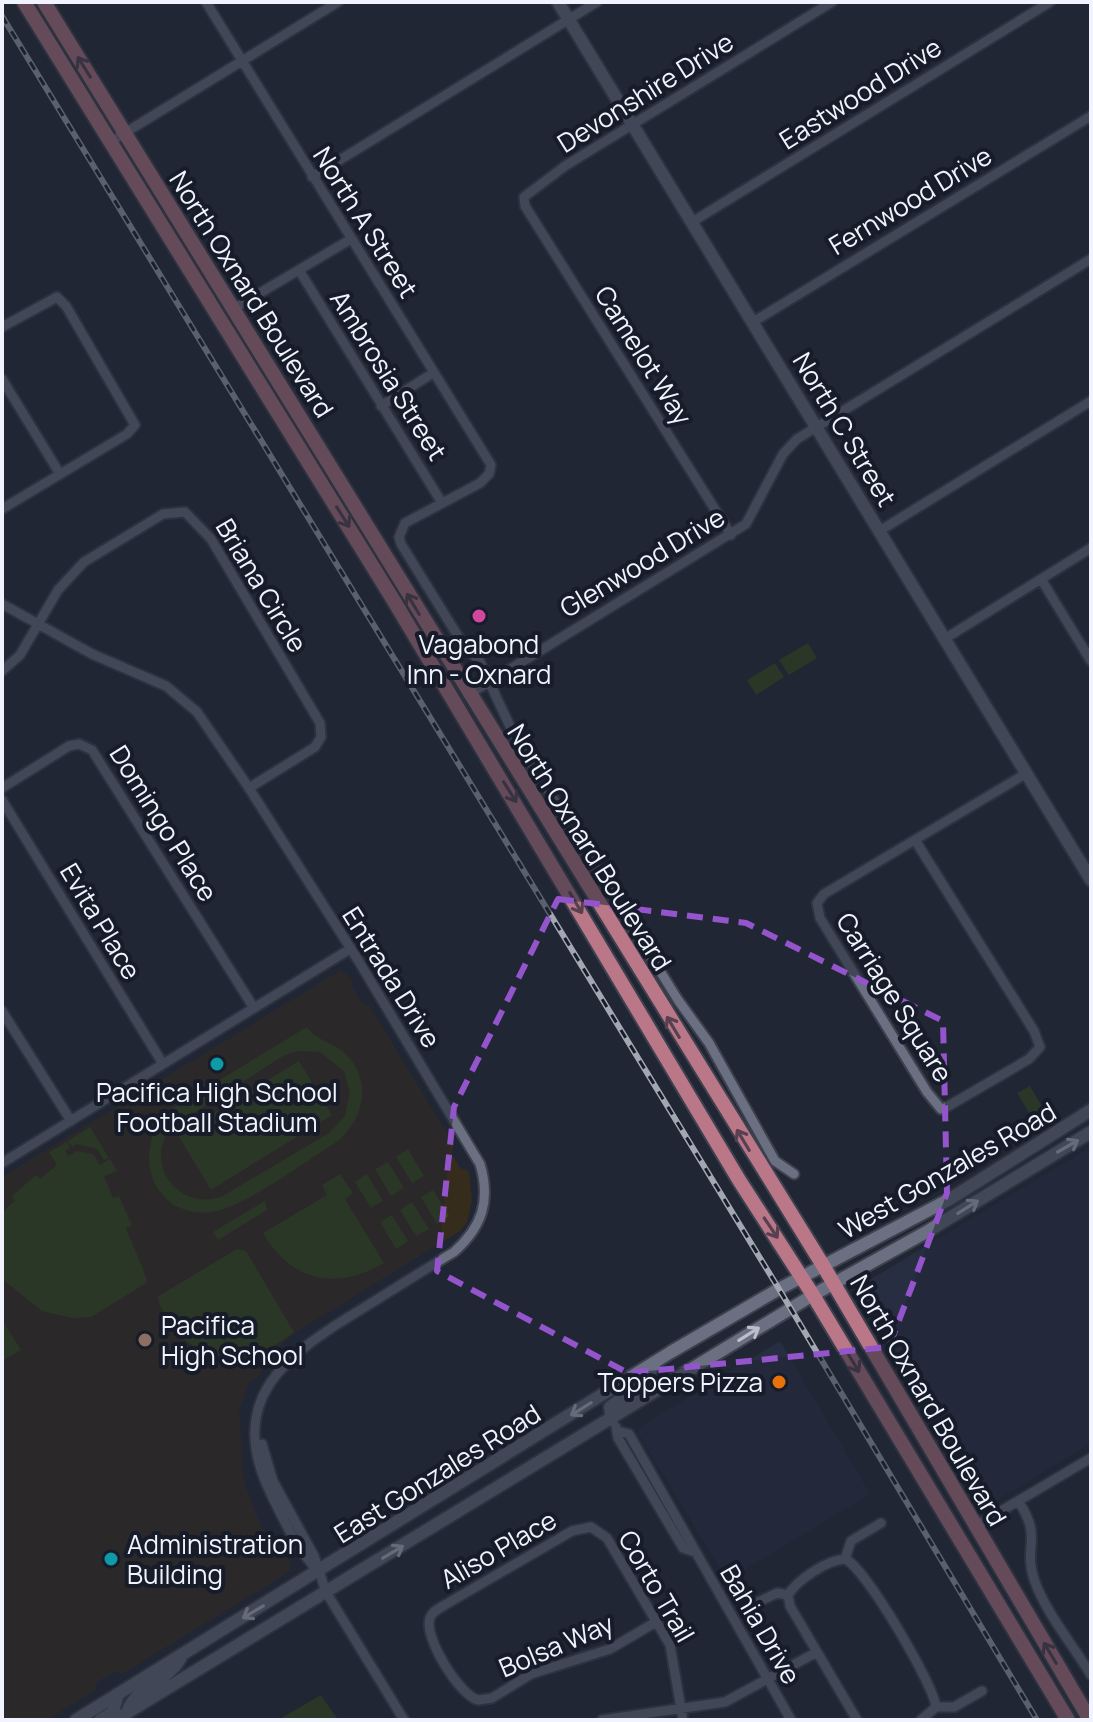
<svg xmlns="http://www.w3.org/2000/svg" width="1093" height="1722" viewBox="0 0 1093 1722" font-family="Manrope,sans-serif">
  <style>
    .built { fill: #272e42 }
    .education { fill: #362c1c }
    .green { fill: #364914; fill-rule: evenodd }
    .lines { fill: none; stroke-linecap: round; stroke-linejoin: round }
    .street-casing { stroke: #3d414d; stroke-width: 13 }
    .secondary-casing { stroke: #3d414d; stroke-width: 16 }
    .primary-casing { stroke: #3d414d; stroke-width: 18 }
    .street { stroke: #6a7082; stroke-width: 9 }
    .secondary { stroke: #6a7082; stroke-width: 12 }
    .primary { stroke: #b97788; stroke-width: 14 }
    .rail-casing { stroke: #a3a7b2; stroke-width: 6 }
    .rail { stroke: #171c2a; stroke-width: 3; stroke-dasharray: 9; stroke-linecap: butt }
    .oneway { stroke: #584050 }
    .oneway2 { stroke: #bbbfcc }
    .marked { fill: none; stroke: #9354cc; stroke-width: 6; stroke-dasharray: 16 10; stroke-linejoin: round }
    .hotel-dot { fill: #d1479c; stroke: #171c2a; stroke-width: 3 }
    .culture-dot { fill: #0f9aa8; stroke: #171c2a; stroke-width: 3 }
    .education-dot { fill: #8d6e63; stroke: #171c2a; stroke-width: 3 }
    .food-dot { fill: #e8710a; stroke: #171c2a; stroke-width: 3 }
    .labels { text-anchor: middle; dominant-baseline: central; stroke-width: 8; stroke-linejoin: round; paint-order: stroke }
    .street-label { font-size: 26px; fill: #f1f4fe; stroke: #171c2a }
    .poi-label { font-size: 26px; fill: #f1f4fe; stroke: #171c2a }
  </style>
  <rect width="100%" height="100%" fill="#212634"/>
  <path class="built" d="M1091,1147V1443L994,1502L983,1501L861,1295L863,1284Z
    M780,1341L870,1494L727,1580L638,1433L639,1428Z"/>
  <path class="education" d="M341,970L352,979V987L362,1003L369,1005L454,1145L451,1153L460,1168L469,1171L472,1201L467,1222L460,1231L295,1333L280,1346L257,1378L249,1381L239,1410L244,1482L262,1529L272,1533L291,1564L289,1572L122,1674L115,1671L96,1683L95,1690L47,1720H2V1177Z"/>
  <path class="green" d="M808,643L817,658L789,675L779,660Z
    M775,663L784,677L756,695L747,680Z
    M307,1027C316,1041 329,1040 342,1051C374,1077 365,1121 335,1143C306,1161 242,1209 211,1212C149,1220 127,1142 175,1107ZM297,1051L320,1052L344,1071L350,1093L345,1116L329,1133L221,1197C178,1210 144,1166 170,1128L283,1056Z
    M299,1061L332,1115L211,1190L178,1135Z
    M1030,1086L1045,1112L1033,1119L1017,1093Z
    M90,1127L109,1158L104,1160L97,1149L77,1144L72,1147L68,1141Z
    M67,1142L70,1148L65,1151L68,1156L77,1151L93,1154L100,1165L110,1159L117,1171L104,1176L113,1198L119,1196L132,1225L126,1228L148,1282L91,1317L72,1318L42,1311L2,1279V1212L15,1201L12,1196L36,1175L40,1179L57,1165L49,1152Z
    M408,1149L424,1176L412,1183L396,1157Z
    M388,1162L404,1188L391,1196L375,1169Z
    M340,1174L353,1193L345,1199L384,1263C337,1291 291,1282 263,1233L327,1195L322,1185Z
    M367,1174L383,1201L371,1208L355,1182Z
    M433,1190L449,1216L437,1224L421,1197Z
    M265,1201L267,1210L218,1240L213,1232Z
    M412,1202L429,1229L416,1236L400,1210Z
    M392,1215L408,1241L396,1249L380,1222Z
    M237,1249L246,1251L294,1332C241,1375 181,1362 157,1297Z
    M2,1320L21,1350L2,1361Z
    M321,1695L338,1720H278Z"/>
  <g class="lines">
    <defs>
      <path id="street" d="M206,2L491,465L489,474L480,483L405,523L399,537L401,544L461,641L480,662L515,737L678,1000L709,1043L775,1161L794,1174
        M110,142L338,2
        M312,177L597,2
        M692,222L1050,2
        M299,270L442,503
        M233,309L351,239
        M753,322L1091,116
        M2,327L57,297L66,306L135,425L127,434L2,509
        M2,379L60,474
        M381,406L433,373
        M881,530L1091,401
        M731,535L525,206L524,197L565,166L832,2
        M1041,579L1091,661
        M2,604L92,654L166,686L197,712L249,788L358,960L480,1164C491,1201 482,1227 454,1252C422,1271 391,1291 360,1310C286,1355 224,1399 271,1494C284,1521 298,1551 319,1572
        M946,638L1091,548
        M2,671L20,655L58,590L84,562L163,514L185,512L211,539L320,723L321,737L315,747L249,788
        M468,695L746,524L783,454L797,439L1091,259
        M2,788L69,746L79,744L92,750L254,1008
        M2,800L163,1064
        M915,840L1034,1031L1040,1047L1029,1059L945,1108L941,1109L927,1092L820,918L817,903L824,894L1027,773
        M2,1011L71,1121
        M2,1163L350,949
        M616,1427L618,1438L683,1548L692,1551
        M618,1431L629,1434L791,1720
        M262,1444L273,1481L314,1556L326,1592L404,1720
        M1019,1502C1043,1540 1023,1545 1034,1579C1045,1612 1073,1645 1091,1675
        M974,1527L1091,1458
        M845,1559C865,1567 934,1685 936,1707
        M845,1559L851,1541L881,1523
        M788,1595L790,1606L857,1720
        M750,1606L777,1593L788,1595C797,1580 827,1560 845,1559
        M656,1622L610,1649L531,1674L492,1698L478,1700C460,1696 423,1637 430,1618C432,1612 438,1609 443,1606L572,1531L591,1527L607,1538L670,1645L683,1720
        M936,1707H954L982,1691
        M602,1720L725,1702L817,1652
        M921,1720L936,1707"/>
      <path id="secondary" d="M558,2L1091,880
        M612,1420L610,1407L643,1382L654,1365
        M127,1713C135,1686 170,1682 182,1655
        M76,1720L671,1352L779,1289L950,1199L1091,1110
        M100,1720L113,1712L118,1694
        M115,1720L813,1295L928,1231L1091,1132"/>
      <path id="primary" d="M24,2L394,601L739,1180L813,1295L1068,1720
        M44,2L824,1267L1090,1720"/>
    </defs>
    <use href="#street" class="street-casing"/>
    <use href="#secondary" class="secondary-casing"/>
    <use href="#primary" class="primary-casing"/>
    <use href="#street" class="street"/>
    <use href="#secondary" class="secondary"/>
    <use href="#primary" class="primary"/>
    <defs>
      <path id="rail" d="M2,16L779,1289L1037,1720"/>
    </defs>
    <use href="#rail" class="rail-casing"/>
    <use href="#rail" class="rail"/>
  </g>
  <defs><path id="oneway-shaft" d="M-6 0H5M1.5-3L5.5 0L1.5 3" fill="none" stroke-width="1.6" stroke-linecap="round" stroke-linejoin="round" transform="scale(2)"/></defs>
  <g class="oneway">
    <use href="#oneway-shaft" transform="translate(84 67) rotate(-122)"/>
    <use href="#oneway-shaft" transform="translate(343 517) rotate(58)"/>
    <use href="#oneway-shaft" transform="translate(413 604) rotate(-121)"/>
    <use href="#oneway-shaft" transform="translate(510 792) rotate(58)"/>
    <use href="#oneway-shaft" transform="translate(576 903) rotate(59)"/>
    <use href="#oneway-shaft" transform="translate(673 1027) rotate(-121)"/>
    <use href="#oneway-shaft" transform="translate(743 1140) rotate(-121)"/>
    <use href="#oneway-shaft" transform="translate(771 1228) rotate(56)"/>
    <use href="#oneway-shaft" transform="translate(853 1362) rotate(59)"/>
    <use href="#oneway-shaft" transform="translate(1050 1653) rotate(-121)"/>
  </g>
  <g class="oneway2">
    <use href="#oneway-shaft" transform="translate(1068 1146) rotate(-30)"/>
    <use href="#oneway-shaft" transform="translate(968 1207) rotate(-32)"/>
    <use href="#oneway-shaft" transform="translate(749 1334) rotate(-32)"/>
    <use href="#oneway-shaft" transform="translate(581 1409) rotate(148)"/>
    <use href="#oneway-shaft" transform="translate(393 1552) rotate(-31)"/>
    <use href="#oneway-shaft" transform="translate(253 1612) rotate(149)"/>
  </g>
  <path d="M0 0H1093V1722H0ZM558,899L746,923L943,1021L947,1193L889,1347L628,1373L437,1271L454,1107Z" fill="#212634" fill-opacity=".55" fill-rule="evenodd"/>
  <path class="marked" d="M558,899L746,923L943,1021L947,1193L889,1347L628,1373L437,1271L454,1107Z"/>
  <circle class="hotel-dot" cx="479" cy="616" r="8"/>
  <g class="culture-dot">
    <circle cx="217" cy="1064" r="8"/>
    <circle cx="111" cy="1559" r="8"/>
  </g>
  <circle class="education-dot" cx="145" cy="1340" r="8"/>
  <circle class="food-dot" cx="779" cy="1382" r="8"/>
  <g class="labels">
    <g class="street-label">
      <text transform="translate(645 92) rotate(-32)">Devonshire Drive</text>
      <text transform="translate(860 93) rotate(-32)">Eastwood Drive</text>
      <text transform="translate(910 200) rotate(-31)">Fernwood Drive</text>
      <text transform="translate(366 222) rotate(58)">North A Street</text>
      <text transform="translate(252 294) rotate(58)">North Oxnard Boulevard</text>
      <text transform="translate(644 355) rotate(58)">Camelot Way</text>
      <text transform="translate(389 375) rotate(58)">Ambrosia Street</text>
      <text transform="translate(845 429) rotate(59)">North C Street</text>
      <text transform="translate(642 562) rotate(-31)">Glenwood Drive</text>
      <text transform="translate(262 585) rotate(59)">Briana Circle</text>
      <text transform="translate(164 823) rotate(58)">Domingo Place</text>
      <text transform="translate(590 847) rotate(58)">North Oxnard Boulevard</text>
      <text transform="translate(101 921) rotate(59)">Evita Place</text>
      <text transform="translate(392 977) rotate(58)">Entrada Drive</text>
      <text transform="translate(895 997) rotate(58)">Carriage Square</text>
      <text transform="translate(947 1170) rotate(-30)">West Gonzales Road</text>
      <text transform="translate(929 1400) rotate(60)">North Oxnard Boulevard</text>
      <text transform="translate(437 1473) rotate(-32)">East Gonzales Road</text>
      <text transform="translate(498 1549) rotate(-30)">Aliso Place</text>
      <text transform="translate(657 1586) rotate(60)">Corto Trail</text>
      <text transform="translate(761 1624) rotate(60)">Bahia Drive</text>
      <text transform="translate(556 1645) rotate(-23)">Bolsa Way</text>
    </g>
    <g class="poi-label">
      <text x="479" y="644">Vagabond<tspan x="479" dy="30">Inn - Oxnard</tspan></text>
      <text x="217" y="1092">Pacifica High School<tspan x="217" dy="30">Football Stadium</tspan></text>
      <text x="161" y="1325" text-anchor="start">Pacifica<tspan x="161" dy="30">High School</tspan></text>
      <text x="763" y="1382" text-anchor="end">Toppers Pizza</text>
      <text x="127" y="1544" text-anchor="start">Administration<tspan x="127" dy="30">Building</tspan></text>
    </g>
  </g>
  <rect width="1093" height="1722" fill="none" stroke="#f1f4fe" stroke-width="8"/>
</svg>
